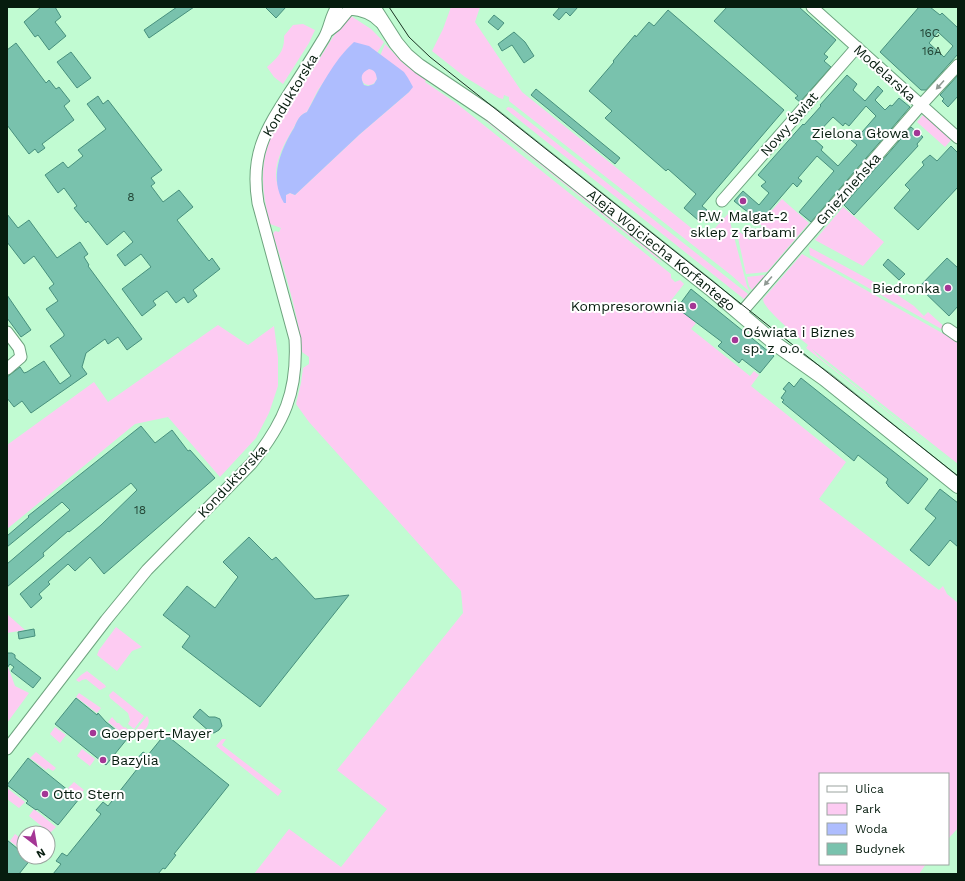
<svg xmlns="http://www.w3.org/2000/svg" width="965" height="881" viewBox="0 0 965 881" font-family="'Work Sans',sans-serif">
  <style>
    .green { fill: #fdcbf2 }
    .water { fill: #aebdfe; fill-rule: evenodd }
    .building { fill: #79c2ad; stroke: #47907d; fill-rule: evenodd }
    .lines { fill: none; stroke-linecap: round; stroke-linejoin: round }
    .minor-casing { stroke: #6ea47f; stroke-width: 13 }
    .major-casing { stroke: #6ea47f; stroke-width: 16 }
    .minor { stroke: #fff; stroke-width: 11 }
    .major { stroke: #fff; stroke-width: 14 }
    .tram { stroke: #193322; stroke-width: 1 }
    .oneway { fill: #8f9993 }
    .poi-dot { fill: #a43695; stroke: #fff; stroke-width: 1.5 }
    .labels { text-anchor: middle; dominant-baseline: central; stroke-width: 4; stroke-linejoin: round; paint-order: stroke }
    .number-label { font-size: 12px; fill: #234636 }
    .street-label { font-size: 14px; fill: #061c0e; stroke: #fff }
    .poi-label { font-size: 14px; fill: #061c0e; stroke: #fff; text-anchor: start }
  </style>
  <rect width="100%" height="100%" fill="#c1fbd2"/>
  <path class="green" d="M451,7H480L475,22L522,92L705,239L728,214L747,286L750,292L731,275L509,101V97L504,95L503,99L499,98L465,77L432,51L443,29Z
    M351,16L371,29L384,42L377,53L369,47L354,43L349,47L318,90L307,112C299,115 297,122 293,129C284,144 271,167 278,186C279,189 283,192 286,195L290,193L295,195L360,134L409,92L412,87L380,56L385,44L404,64L426,80L425,82L456,103L671,274V278L675,282L680,280L684,284L665,308L672,313L677,308L696,323L691,329L750,376L754,371L759,375L751,386L846,462L819,499L939,590L943,586L947,594L958,603V828L948,839V774H820V864H926L919,874H254L289,829L341,867L387,809L337,770L463,613L461,591L309,422L296,404L301,383L303,368L309,364V357L302,352C298,312 285,273 273,234L275,231L279,232L281,228L270,224C265,204 261,183 264,163C269,126 297,93 317,63C326,49 338,26 351,16Z
    M303,24L315,30L309,43L283,84L274,77L267,67C278,57 285,51 284,36L293,25Z
    M361 77a8 8 0 1 1 16 0a8 8 0 1 1-16 0Z
    M452,94L476,111L643,241L663,263Z
    M508,107L512,108L748,294L744,299L523,123L506,109Z
    M924,114L952,139L945,147L917,122Z
    M782,199L809,223L767,272L746,274L736,229L750,240L762,226L760,224Z
    M843,207L884,242L863,266L815,240Z
    M809,247L896,294L914,306L924,316L928,312L947,329L945,331L810,255Z
    M802,254L958,342V464L812,349L820,358L958,467L806,348L808,345C799,338 762,308 763,299Z
    M765,275L752,290L749,286L747,277Z
    M218,325L248,345L274,326L278,357V386L269,413L256,438L220,477L168,417L135,424L7,529V445L94,382L108,402Z
    M7,614L25,630L7,633Z
    M116,627L142,647L132,651L117,671L97,655L99,650Z
    M7,664L15,686L29,693L7,723Z
    M87,671L105,685L106,687L100,690L86,679L82,680L79,682L76,680L81,675Z
    M113,691L144,716L134,729L128,724L130,720L128,713L110,698L109,695Z
    M79,693L101,708L97,713L76,697Z
    M147,716C152,722 146,732 138,733L135,731Z
    M112,717L117,723H119L124,728L125,727L131,732L127,737L108,722Z
    M55,727L66,735L60,743L50,734Z
    M222,739H226L222,745L282,791L278,796L216,746Z
    M82,749L95,759L90,766L77,756Z
    M36,752L56,768L53,771L48,768L46,770L30,758Z
    M74,782L84,790L79,796L68,788Z
    M7,788L25,802L19,808L7,799Z
    M34,809L56,827L50,833L29,816Z
    M15,834L24,841V852L10,841Z"/>
  <path class="water" d="M354,42L369,46L404,72L408,78L413,87L409,92L360,134L295,195L290,193L286,195V203H284C269,178 280,151 294,128C297,121 299,115 307,112C320,88 333,61 354,42ZM369,69C375,70 376,73 377,79L374,84L368,86L364,85C360,77 361,73 369,69Z"/>
  <path class="building" d="M41,7H55L61,17L55,22L66,36L49,50L38,35L35,37L24,22Z
    M177,7H194L149,38L144,30Z
    M265,7H286L276,18Z
    M560,7H578L570,16L566,12L559,20L553,15Z
    M727,7H799L836,40L824,54L828,57L824,61L831,67L800,102L795,98L798,96L714,21Z
    M919,7H930L940,15L942,13L958,28V54L926,90H921L880,52ZM938,32L953,46L944,57L929,43Z
    M668,10L784,110L702,206L707,210L698,220L684,208L696,194L668,169L666,171L605,118L612,111L589,91L614,62L613,61L635,35L636,37L649,22L654,26Z
    M494,15L504,23L498,30L488,22Z
    M514,32L525,42L534,56L524,63L512,45L502,51L498,44Z
    M16,43L46,83L49,80L56,89L59,87L70,101L64,106L74,120L42,144L45,148L38,153L35,149L29,154L7,125V50Z
    M71,52L91,78L77,88L57,62Z
    M847,75L857,84L853,90L865,101L878,86L883,91L875,100L885,110L890,105L892,106L899,98L910,107L811,222L799,212L834,171L817,156L798,178L802,181L797,187L793,183L762,219L745,210L734,201L743,191L759,205L769,193L761,186L766,182L758,175L803,124L804,125L821,106L820,105ZM866,106L876,116L862,132L860,131L851,140L857,145L838,166L821,150L823,147L813,138L833,117L843,126L845,123L849,126Z
    M958,75V96L948,107L942,101L944,99L940,95Z
    M536,89L620,158L615,164L531,95Z
    M98,96L103,104L108,100L162,170L151,178L155,183L151,186L163,202L179,190L193,207L177,220L209,261L212,258L220,269L193,290L197,296L188,303L184,297L176,303L167,291L153,301L156,305L142,316L122,289L151,267L141,254L125,266L117,255L133,242L124,231L107,245L88,221L86,223L74,208L77,206L64,188L58,193L45,175L63,162L68,168L83,156L78,150L106,129L87,104Z
    M911,127L923,137L917,144L918,146L854,215L844,205Z
    M951,146L958,153V187L918,230L894,208L910,190L905,185L924,165L922,162L930,155L937,161Z
    M7,214L18,228L29,220L57,258L80,242L88,254L84,257L89,265L88,266L142,339L127,350L118,337L108,344L105,339L86,353L82,367L87,374L31,413L22,401L14,407L7,398V377L20,367L24,373L27,372L44,361L60,384L71,376L50,346L64,336V334L46,309L58,301L49,288L54,284L34,256L24,264L7,242Z
    M947,258L958,268V306L949,316L919,287Z
    M888,259L905,274L899,280L883,265Z
    M691,289L774,356L760,373L742,359L739,363L718,346L722,342L677,308Z
    M7,295L31,330L21,337L7,318Z
    M801,378L928,479L908,504L888,486V485L886,483L888,479L858,455L854,461L782,402L784,400L781,398L786,391L783,389L789,382L794,387Z
    M141,426L155,443L172,430L188,451L190,450L215,478L104,574L90,557L75,571L68,564L48,582L50,584L39,594L42,598L31,608L20,594L101,525L137,490L131,483L69,532L68,531L43,553L44,556L7,587V564L70,510L62,502L7,547V536L29,517L28,516Z
    M940,489L958,503V547L950,540L929,566L910,550L936,518L925,509Z
    M249,537L272,560L276,557L315,599L349,595L260,707L182,647L190,636L163,615L187,586L215,608L238,577L223,562Z
    M34,629L35,636L19,639L18,632Z
    M7,653H12L15,655V658L41,678L33,688L11,671L14,667L10,664L7,668Z
    M76,698L97,715L98,713L106,722L127,739L106,765L55,724Z
    M200,709L209,717H215L220,719L222,726L219,730L214,733L210,732L193,717Z
    M165,734L229,785L174,854L176,855L165,869L163,868L158,874H53L61,864L56,861L62,853L67,856L101,814L96,810L103,802L108,806L141,764L136,760L143,752L148,755Z
    M28,758L79,799L58,825L37,809L36,810L26,803L28,801L7,785Z
    M7,840L24,854V857H28L31,859L19,874H7Z"/>
  <g class="lines">
    <defs>
      <path id="minor" d="M812,7L958,138
        M350,9C362,10 372,13 380,22
        M327,32L336,25L351,7
        M722,201L857,47
        M740,314L921,105L958,65
        M948,329L958,336
        M7,332L19,348L21,357L7,369
        M7,749L106,620L147,570L251,464C284,423 298,392 295,339L258,203C250,155 265,131 290,92C302,74 313,56 324,38C330,28 330,17 337,7"/>
      <g id="major">
        <path id="s1" d="M373,7L396,43L406,55L419,66L492,115L711,289L777,345L825,379L958,486"/>
      </g>
    </defs>
    <use href="#minor" class="minor-casing"/>
    <use href="#major" class="major-casing"/>
    <use href="#minor" class="minor"/>
    <use href="#major" class="major"/>
    <path class="tram" d="M389,7L409,37L430,57L958,476"/>
  </g>
  <defs><path id="oneway-solid" d="M-6-.8H1V-3.2L6.5 0L1 3.2V.8H-6Z"/></defs>
  <g class="oneway">
    <use href="#oneway-solid" transform="translate(940 85) rotate(132)"/>
    <use href="#oneway-solid" transform="translate(768 281) rotate(131)"/>
  </g>
  <g class="poi-dot">
    <circle cx="917" cy="133" r="4"/>
    <circle cx="743" cy="201" r="4"/>
    <circle cx="948" cy="288" r="4"/>
    <circle cx="693" cy="306" r="4"/>
    <circle cx="735" cy="340" r="4"/>
    <circle cx="93" cy="733" r="4"/>
    <circle cx="103" cy="760" r="4"/>
    <circle cx="45" cy="794" r="4"/>
  </g>
  <g class="labels">
    <g class="number-label">
      <text x="930" y="33">16C</text>
      <text x="932" y="51">16A</text>
      <text x="131" y="197">8</text>
      <text x="140" y="510">18</text>
    </g>
    <g class="street-label">
      <text transform="translate(885 73) rotate(42)">Modelarska</text>
      <text transform="translate(290 95) rotate(-59)">Konduktorska</text>
      <text transform="translate(789 124) rotate(-49)">Nowy Świat</text>
      <text transform="translate(848 189) rotate(-49)">Gnieźnieńska</text>
      <text stroke="none"><textPath href="#s1" startOffset="380">Aleja Wojciecha Korfantego</textPath></text>
      <text transform="translate(232 481) rotate(-47)">Konduktorska</text>
    </g>
    <g class="poi-label">
      <text x="909" y="133" text-anchor="end">Zielona Głowa</text>
      <text x="743" y="216" text-anchor="middle">P.W. Malgat-2<tspan x="743" dy="16">sklep z farbami</tspan></text>
      <text x="940" y="288" text-anchor="end">Biedronka</text>
      <text x="685" y="306" text-anchor="end">Kompresorownia</text>
      <text x="743" y="332">Oświata i Biznes<tspan x="743" dy="16">sp. z o.o.</tspan></text>
      <text x="101" y="733">Goeppert-Mayer</text>
      <text x="111" y="760">Bazylia</text>
      <text x="53" y="794">Otto Stern</text>
    </g>
  </g>
  <rect width="965" height="881" fill="none" stroke="#061c0e" stroke-width="16"/>
  <rect x="819" y="773" width="130" height="92" fill="#ffffff" stroke="#9ba49f"/>
  <rect x="827" y="786" width="20" height="6" fill="#ffffff" stroke="#9ba49f"/>
  <text x="855" y="793" font-size="12" fill="#061c0e">Ulica</text>
  <rect x="827" y="803" width="20" height="12" fill="#fdcbf2" stroke="#9ba49f"/>
  <text x="855" y="813" font-size="12" fill="#061c0e">Park</text>
  <rect x="827" y="823" width="20" height="12" fill="#aebdfe" stroke="#9ba49f"/>
  <text x="855" y="833" font-size="12" fill="#061c0e">Woda</text>
  <rect x="827" y="843" width="20" height="12" fill="#79c2ad" stroke="#9ba49f"/>
  <text x="855" y="853" font-size="12" fill="#061c0e">Budynek</text>
  <g transform="translate(36 845) rotate(149)"><circle r="19" fill="#ffffff" stroke="#9ba49f"/>
  <path d="M0-3L7 15L0 10L-7 15Z" fill="#a43695"/>
  <text y="-6" font-size="11" font-weight="bold" text-anchor="middle" fill="#061c0e">N</text>
  </g>
</svg>
